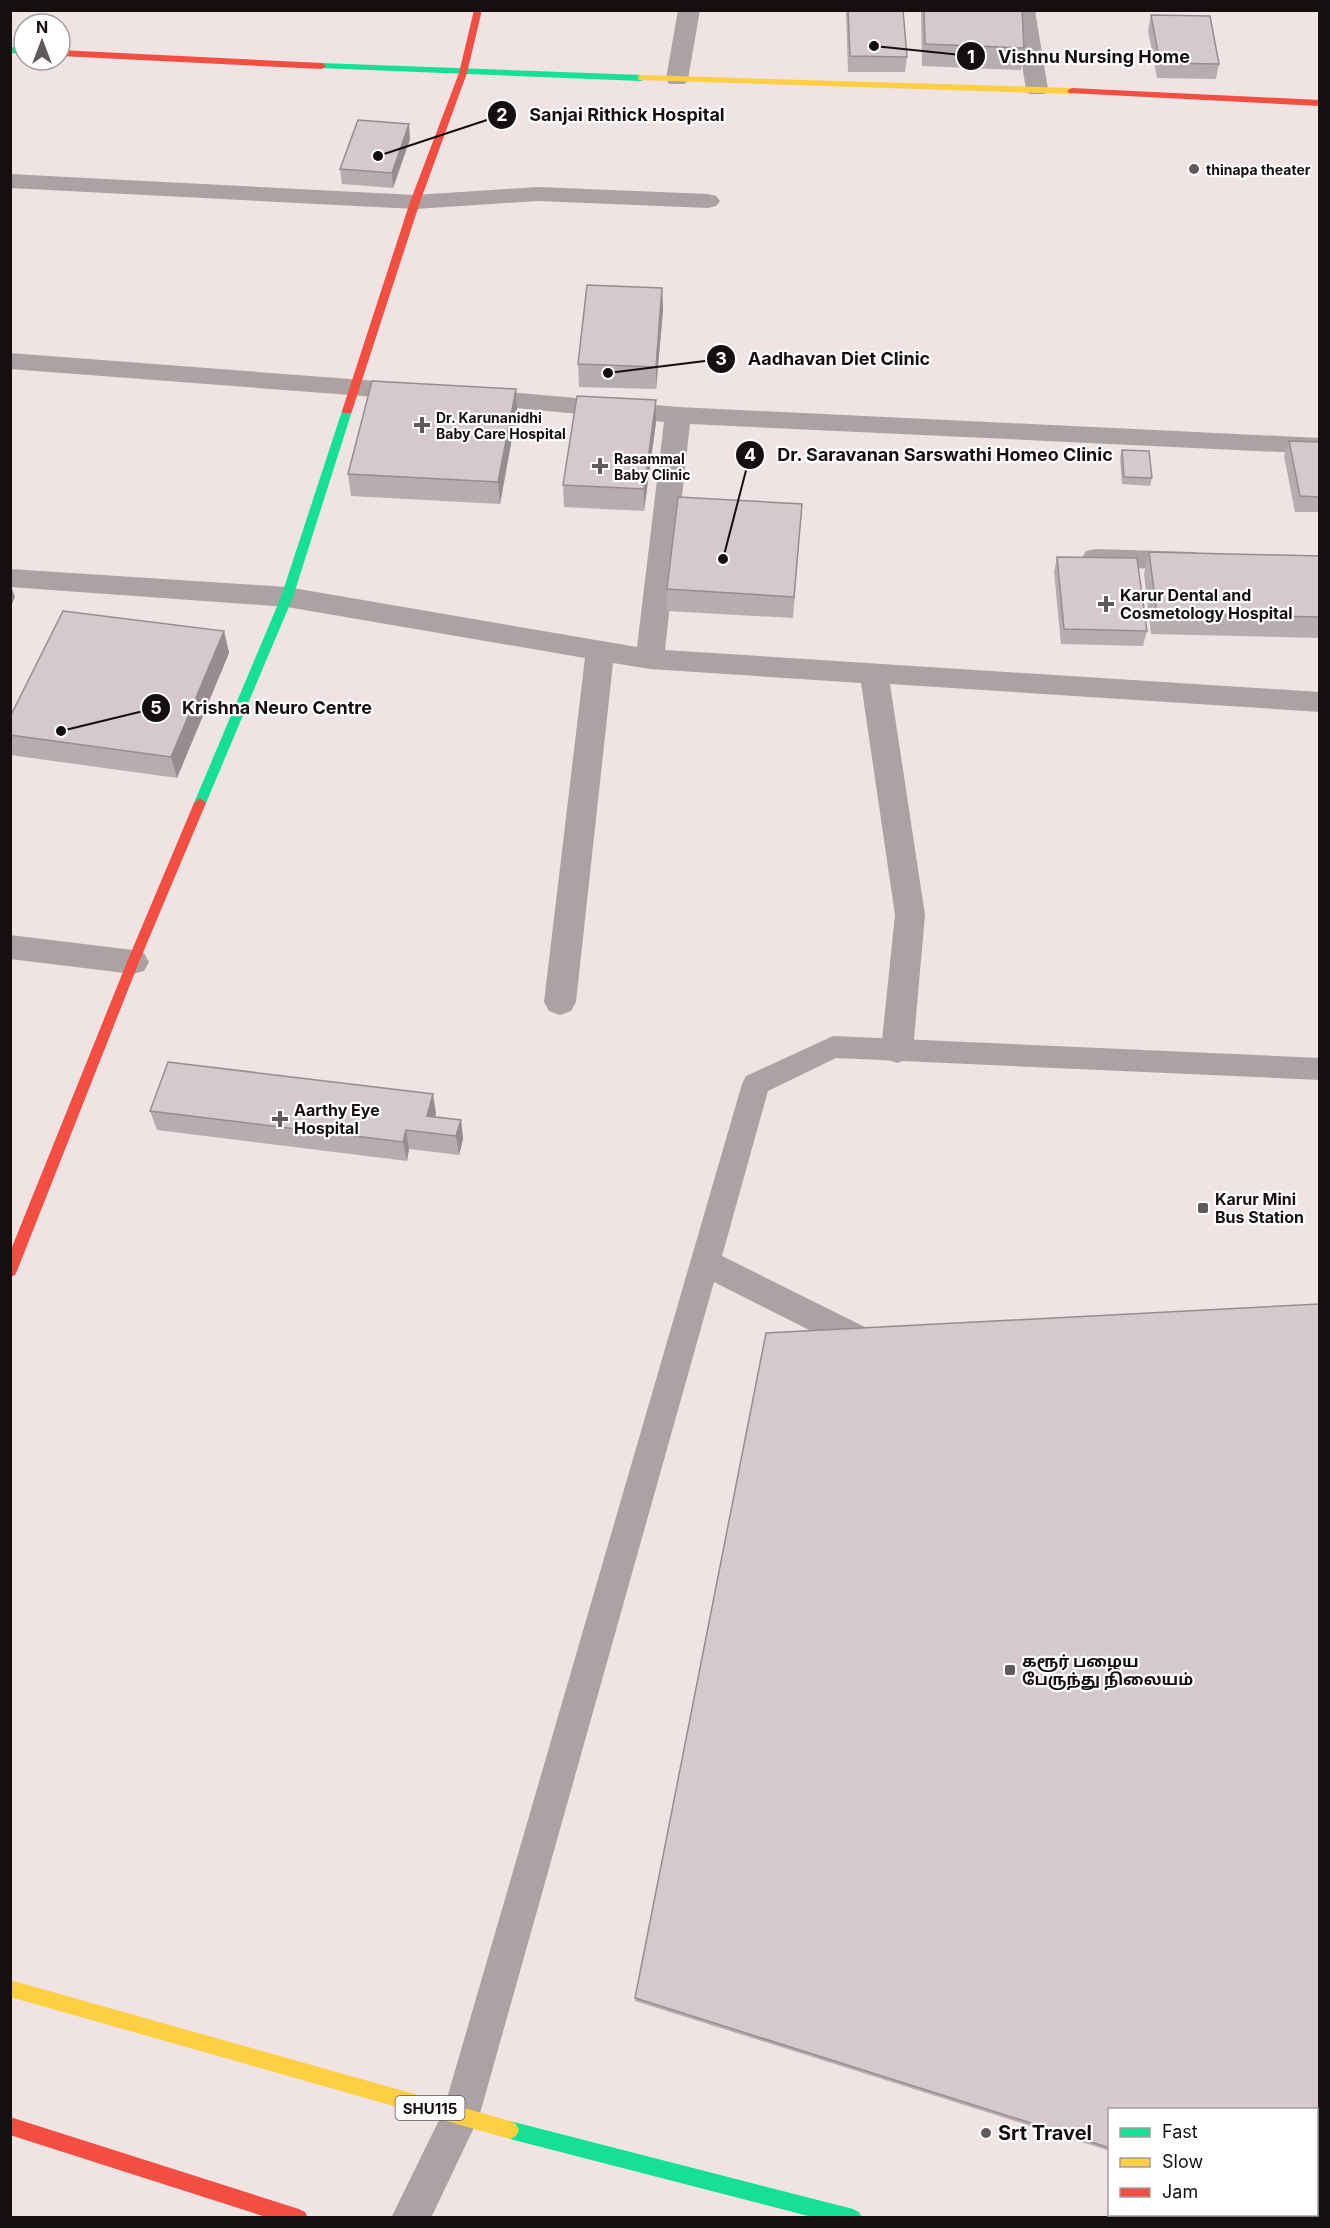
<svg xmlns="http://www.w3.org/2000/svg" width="1330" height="2228" viewBox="0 0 1330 2228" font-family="Inter,'Noto Sans Tamil',sans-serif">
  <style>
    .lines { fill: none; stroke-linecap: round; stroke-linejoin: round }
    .lane { fill: #aba3a3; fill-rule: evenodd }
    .street { fill: #aba3a3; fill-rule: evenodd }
    .fast { fill: #16e098; fill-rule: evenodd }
    .slow { fill: #ffcf43; fill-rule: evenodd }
    .jam { fill: #f24e42; fill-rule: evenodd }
    .wall { fill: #b7adb0 }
    .shaded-wall { fill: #958d90 }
    .building { fill: #d5c9cd; stroke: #958d90; stroke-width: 1.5 }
    .poi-dot { fill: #62595a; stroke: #fff; stroke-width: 2 }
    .labels { text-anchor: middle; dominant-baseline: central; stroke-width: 4.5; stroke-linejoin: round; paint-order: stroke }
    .far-poi-label { font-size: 14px; font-weight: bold; fill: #160f0f; stroke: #fff; text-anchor: start }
    .shield { fill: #fff; stroke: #5c5757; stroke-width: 1.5 }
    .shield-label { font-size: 15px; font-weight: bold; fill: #160f0f }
    .poi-label { font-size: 16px; font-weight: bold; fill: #160f0f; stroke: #fff; text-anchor: start }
    .near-poi-label { font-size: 20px; font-weight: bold; fill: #160f0f; stroke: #fff; text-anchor: start }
    .leader { fill: none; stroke: #160f0f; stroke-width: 2 }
    .callout-dot { fill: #160f0f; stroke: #fff; stroke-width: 2 }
    .mark-label { font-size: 18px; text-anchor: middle; font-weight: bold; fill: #fff }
    .callout-label { font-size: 18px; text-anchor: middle; font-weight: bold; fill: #160f0f; stroke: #fff; stroke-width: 4.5; stroke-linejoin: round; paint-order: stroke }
  </style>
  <rect width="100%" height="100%" fill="#efe3e4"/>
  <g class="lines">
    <path class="lane" d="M833,1036L1320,1058V1080L836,1058L768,1091L722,1256L885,1337L889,1347L885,1357L874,1361L863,1357L714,1282L479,2117L431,2218H391L443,2112L742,1084L746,1076Z"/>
    <path class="street" d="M678,10H700L688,79L685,84H669L666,79Z
      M1013,10H1035L1048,89L1045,94H1029L1026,89Z
      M10,174L415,195L538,187L708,194L716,196L720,201L716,206L708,208L538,201L415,209L10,188Z
      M10,353L416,384L425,386L429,392L425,398L416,400L10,369Z
      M473,389L678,407L1320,438V454L690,424L665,650L1320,692V712L890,684L925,915L913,1050L908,1059L897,1063L886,1059L881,1050L895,915L861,683L650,669L613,663L576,1002L571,1011L560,1015L549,1011L544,1002L585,658L287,607L10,587V569L287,587L637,647L664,422L464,403L460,397L464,391Z
      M1096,549L1193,552L1203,554L1207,561L1203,568L1193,570L1096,567L1086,565L1082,558L1086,551Z
      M10,935L133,950L144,953L149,962L144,971L133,974L10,959Z"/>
    <path class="fast" d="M10,47L24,48V54L10,53Z
      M322,63L641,75L646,78L641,81L319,68L318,66Z
      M347,408L352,411L293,597L206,803L204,806H196L194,803L281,597L342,411Z
      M510,2121L853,2209L859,2212L862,2218H816L510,2139L504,2136L501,2130L504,2124Z"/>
    <path class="slow" d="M641,75L1072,88L1077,91L1072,94L638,80V76Z
      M10,1980L510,2121L516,2124L519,2130L516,2136L510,2139L10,1997Z"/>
    <path class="jam" d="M474,10H482L467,73L420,202L352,411L351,413H343L342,411L410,202L459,73Z
      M60,50L322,63L326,66L322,69L60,56Z
      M1072,88L1320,100V106L1069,93L1067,91Z
      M200,798L206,803L139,962L17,1271L15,1275L10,1277V1252L127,962L194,803Z
      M10,2117L299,2209L305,2212L308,2218H269L10,2135Z"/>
  </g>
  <path class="wall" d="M846,10H903L907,57L905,72H848Z
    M921,10H1022L1024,48L1021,70L922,66Z
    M1151,15L1219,64L1216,79L1157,78L1148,30Z
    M410,139L393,188L342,184L340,169Z
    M662,288L663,310L656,389L579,387L578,364Z
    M516,389L517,411L500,504L351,496L348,474Z
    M656,400V422L644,511L564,507L563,485Z
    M1289,441L1320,442V512H1295L1284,456Z
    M1122,450L1152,478L1150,486L1122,484L1120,458Z
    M802,504L793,618L667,611V589Z
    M1149,552L1320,556V638L1151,634L1144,574Z
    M1057,557L1147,631L1143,646L1061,644L1054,572Z
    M224,631L229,653L177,778L10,755V717Z
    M150,1111L436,1113L435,1117L461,1120L463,1139L459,1155L409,1149L407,1161L157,1130Z
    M1320,1304V2217L1310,2214H1317V2109H1110V2151L635,2001V1998Z"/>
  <path class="shaded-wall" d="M409,124L410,139L393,188L392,173Z
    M662,288L663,310L656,389V367Z
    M516,389L517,411L500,504L498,482Z
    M656,400V422L644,511V489Z
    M10,583L15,597L10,608Z
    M224,631L229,653L177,778L171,757Z
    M433,1094L436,1113L430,1135L427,1116Z
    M461,1120L463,1139L459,1155L456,1136Z
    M406,1130L409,1149L407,1161L403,1142Z"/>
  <path class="building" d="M848,10H903L907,57L850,56Z
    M924,10H1022L1024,48L925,44Z
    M1151,15L1210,16L1219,64L1160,63Z
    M358,120L409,124L392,173L340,169Z
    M587,285L662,288L656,367L578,364Z
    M372,381L516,389L498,482L348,474Z
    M577,396L656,400L644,489L563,485Z
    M1289,441L1320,442V497L1300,496Z
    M1122,450L1149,451L1152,478L1124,477Z
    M678,497L802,504L794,597L667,589Z
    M1149,552L1320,556V617L1157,613Z
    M1057,557L1137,558L1147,631L1064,629Z
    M63,611L224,631L171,757L10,735V717Z
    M168,1062L433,1094L427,1116L461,1120L456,1136L406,1130L403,1142L150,1111Z
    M1320,1304V2214L1317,2213V2109H1110V2148L635,1998L766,1333Z"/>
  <g class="poi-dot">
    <circle cx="1194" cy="169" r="6"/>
    <path d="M419 416h6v6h6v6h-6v6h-6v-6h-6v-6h6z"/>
    <path d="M597 457h6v6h6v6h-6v6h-6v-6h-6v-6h6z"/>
    <path d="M1103 595h6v6h6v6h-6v6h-6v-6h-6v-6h6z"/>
    <path d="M277 1110h6v6h6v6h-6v6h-6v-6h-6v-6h6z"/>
    <rect x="1197" y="1202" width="12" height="12" rx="3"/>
    <rect x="1004" y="1664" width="12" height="12" rx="3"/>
    <circle cx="986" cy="2133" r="6"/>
  </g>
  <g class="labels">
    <g class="far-poi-label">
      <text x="1206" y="169">thinapa theater</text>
      <text x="436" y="417">Dr. Karunanidhi<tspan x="436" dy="16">Baby Care Hospital</tspan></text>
      <text x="614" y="458">Rasammal<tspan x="614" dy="16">Baby Clinic</tspan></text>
    </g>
    <rect class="shield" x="395.5" y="2096" width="69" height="24" rx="4.5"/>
    <g class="shield-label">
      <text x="430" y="2108">SHU115</text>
    </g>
    <g class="poi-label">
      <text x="1120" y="595">Karur Dental and<tspan x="1120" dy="18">Cosmetology Hospital</tspan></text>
      <text x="294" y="1110">Aarthy Eye<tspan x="294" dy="18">Hospital</tspan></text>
      <text x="1215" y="1199">Karur Mini<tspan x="1215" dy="18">Bus Station</tspan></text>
      <text x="1022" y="1661">கரூர் பழைய<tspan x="1022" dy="18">பேருந்து நிலையம்</tspan></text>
    </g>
    <g class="near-poi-label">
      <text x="998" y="2133">Srt Travel</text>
    </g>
  </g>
  <path class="leader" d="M874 46L971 56M378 156L502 115M608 373L721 359M723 559L750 455M61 731L156 708"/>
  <g class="callout-dot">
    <circle cx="874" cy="46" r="6"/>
    <circle cx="378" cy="156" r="6"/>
    <circle cx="608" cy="373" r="6"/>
    <circle cx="723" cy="559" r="6"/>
    <circle cx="61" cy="731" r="6"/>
    <circle cx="971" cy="56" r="15"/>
    <circle cx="502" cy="115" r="15"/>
    <circle cx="721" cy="359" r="15"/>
    <circle cx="750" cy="455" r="15"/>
    <circle cx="156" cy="708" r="15"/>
  </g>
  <g class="mark-label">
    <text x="971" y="63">1</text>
    <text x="502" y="121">2</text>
    <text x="721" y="365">3</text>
    <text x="750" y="461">4</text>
    <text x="156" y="714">5</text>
  </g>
  <g class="callout-label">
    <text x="1094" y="63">Vishnu Nursing Home</text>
    <text x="627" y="121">Sanjai Rithick Hospital</text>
    <text x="839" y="365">Aadhavan Diet Clinic</text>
    <text x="945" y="461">Dr. Saravanan Sarswathi Homeo Clinic</text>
    <text x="277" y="714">Krishna Neuro Centre</text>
  </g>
  <rect width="1330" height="2228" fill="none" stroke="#160f0f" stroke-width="24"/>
  <rect x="1108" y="2108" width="210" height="108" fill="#ffffff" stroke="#a29f9f" stroke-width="1.5"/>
  <rect x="1120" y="2128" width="30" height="9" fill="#16e098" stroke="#a29f9f" stroke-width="1.5"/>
  <text x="1162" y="2138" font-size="18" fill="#160f0f">Fast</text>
  <rect x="1120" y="2158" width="30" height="9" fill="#ffcf43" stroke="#a29f9f" stroke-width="1.5"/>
  <text x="1162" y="2168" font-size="18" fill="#160f0f">Slow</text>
  <rect x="1120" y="2188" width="30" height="9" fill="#f24e42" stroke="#a29f9f" stroke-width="1.5"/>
  <text x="1162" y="2198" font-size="18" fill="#160f0f">Jam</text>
  <g transform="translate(42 42)"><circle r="28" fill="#ffffff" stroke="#a29f9f" stroke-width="1.5"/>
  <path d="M0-4.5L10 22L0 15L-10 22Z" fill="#62595a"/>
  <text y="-9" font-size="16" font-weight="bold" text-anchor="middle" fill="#160f0f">N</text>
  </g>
</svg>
